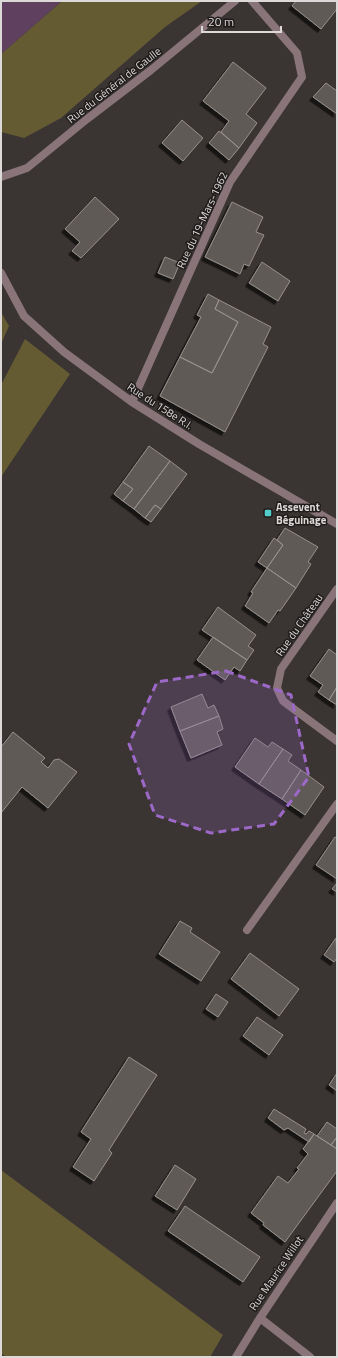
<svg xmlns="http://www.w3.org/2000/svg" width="338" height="1358" viewBox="0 0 338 1358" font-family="'Titillium Web',sans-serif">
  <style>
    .green { fill: #655b33 }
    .water { fill: #5f415f }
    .building { fill: #605a56; stroke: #97918c; filter: url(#shadow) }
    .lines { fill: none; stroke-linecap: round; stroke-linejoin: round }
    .minor { stroke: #89747a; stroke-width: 8 }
    .tertiary { stroke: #89747a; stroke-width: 8 }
    .marked { fill: #9d69c8; fill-opacity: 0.2; stroke: #9d69c8; stroke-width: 3; stroke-dasharray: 8 5; stroke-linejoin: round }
    .poi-dot { fill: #53cdc9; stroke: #1f1c1b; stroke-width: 1.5 }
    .labels { text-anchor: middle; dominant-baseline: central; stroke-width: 3; stroke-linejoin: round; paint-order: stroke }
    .street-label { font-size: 11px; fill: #ddd9d8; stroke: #1f1c1b }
    .poi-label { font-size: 11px; font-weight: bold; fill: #ddd9d8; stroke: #1f1c1b; text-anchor: start }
  </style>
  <defs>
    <filter id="shadow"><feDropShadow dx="-3.5" dy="3.5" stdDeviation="0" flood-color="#0009"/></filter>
  </defs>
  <rect width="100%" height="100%" fill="#3a3432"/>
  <path class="green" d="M62,1H202L165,27L61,118L24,138L1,132V54Z
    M1,312L9,326L1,344Z
    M25,339L70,374L1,477V385Z
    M1,1170L223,1335L210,1357H6L1,1353Z"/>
  <path class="water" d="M1,1H62L1,54Z"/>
  <path class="building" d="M296,1H337V9L321,29L292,6Z
    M233,62L266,88L246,114L257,123L239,148L221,132L229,121L203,101Z
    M326,83L337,91V114L313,97Z
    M182,120L203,138L183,161L162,143Z
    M219,131L239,148L229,160L209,143Z
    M95,197L119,219L81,258L72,251L80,242L65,229Z
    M232,202L263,217L256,232L264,235L249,266L244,264L240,274L205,257Z
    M165,257L180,263L173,279L158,273Z
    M262,262L290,281L278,301L249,283Z
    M208,294L219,300L215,309L238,322L212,373L180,357L201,317L197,315Z
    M219,300L271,327L263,344L268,347L225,432L160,396L180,357L212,373L238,322L215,309Z
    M149,446L170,461L134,509L123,501L133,489L123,482Z
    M170,461L187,474L161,509L155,505L145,518L134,509Z
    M123,482L133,489L123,501L114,494Z
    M155,505L161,509L151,522L145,518Z
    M285,528L318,547L308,562L311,564L296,588L267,568L283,545L277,540Z
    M274,538L283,545L267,568L258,562Z
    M267,568L296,588L280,611L278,610L269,623L245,606L253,593L251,592Z
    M218,607L256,635L248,646L254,650L247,660L202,630Z
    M213,637L247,660L240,671L234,667L225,680L197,660Z
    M329,649L337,655V687L329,700L318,692L323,685L310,676Z
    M337,687V705L329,700Z
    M202,694L208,708L214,705L219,716L180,731L171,707Z
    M219,716L223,729L217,732L222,745L191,758L180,731Z
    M13,732L45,758L41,762L48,768L54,760L59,759L77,772L48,808L22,787L1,813V747Z
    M255,738L268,747L272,742L283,749L259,784L235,767Z
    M283,749L292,755L288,761L301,770L282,799L259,784Z
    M301,770L324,787L305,815L282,799Z
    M335,837L337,838V879L316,865Z
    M337,883V892L332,889Z
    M180,921L192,928L190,932L220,952L201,981L159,954Z
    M336,938L337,958L334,962L324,955Z
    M250,953L299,989L279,1016L231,979Z
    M216,994L228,1002L218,1017L206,1009Z
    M257,1017L283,1035L269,1055L243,1036Z
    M129,1057L157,1075L109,1150L112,1153L94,1181L73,1167L91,1139L81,1132Z
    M337,1073V1091L329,1085Z
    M274,1109L306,1129L304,1133L306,1134L309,1131L314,1134L309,1142L288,1128L284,1130L268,1118Z
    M327,1122L337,1129V1137L331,1145L317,1136Z
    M314,1134L337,1149V1171L285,1242L263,1225L264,1223L251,1213L278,1176L288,1183L299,1169L297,1168L308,1154L303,1149Z
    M337,1137V1149L331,1145Z
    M175,1165L196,1179L177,1210L155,1196Z
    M185,1206L260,1257L243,1282L168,1231Z"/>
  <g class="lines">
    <path class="minor" d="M1,273L24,316L64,352L132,402L199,444L337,524
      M132,402L230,182L302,77L297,53L252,1
      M337,589L281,669L277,688L283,701L337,741
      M247,930L337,804
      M260,1318L310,1357
      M236,1357L260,1318L337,1203"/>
    <path class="tertiary" d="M1,177L27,168L87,119L151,70L235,1"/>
  </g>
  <path class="marked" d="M226,671L291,695L309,777L274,824L211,833L155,815L129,744L157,682Z"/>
  <rect class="poi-dot" x="264" y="509" width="8" height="8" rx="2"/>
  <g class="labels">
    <g class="street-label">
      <text transform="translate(114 85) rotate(-38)">Rue du Général de Gaulle</text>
      <text transform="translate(202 220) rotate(-65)">Rue du 19-Mars-1962</text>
      <text transform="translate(160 406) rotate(33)">Rue du 158e R.I.</text>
      <text transform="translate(299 625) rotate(-55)">Rue du Château</text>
      <text transform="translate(276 1273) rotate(-56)">Rue Maurice Willot</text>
    </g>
    <g class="poi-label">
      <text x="276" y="507">Assevent<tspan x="276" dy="13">Béguinage</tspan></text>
    </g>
  </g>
  <rect width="338" height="1358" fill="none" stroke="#ddd9d8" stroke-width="4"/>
  <path d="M202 26v6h79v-6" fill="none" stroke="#ddd9d8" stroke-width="2"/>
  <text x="208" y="26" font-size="12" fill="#ddd9d8" stroke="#1f1c1b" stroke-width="3" paint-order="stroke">20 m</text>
</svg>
